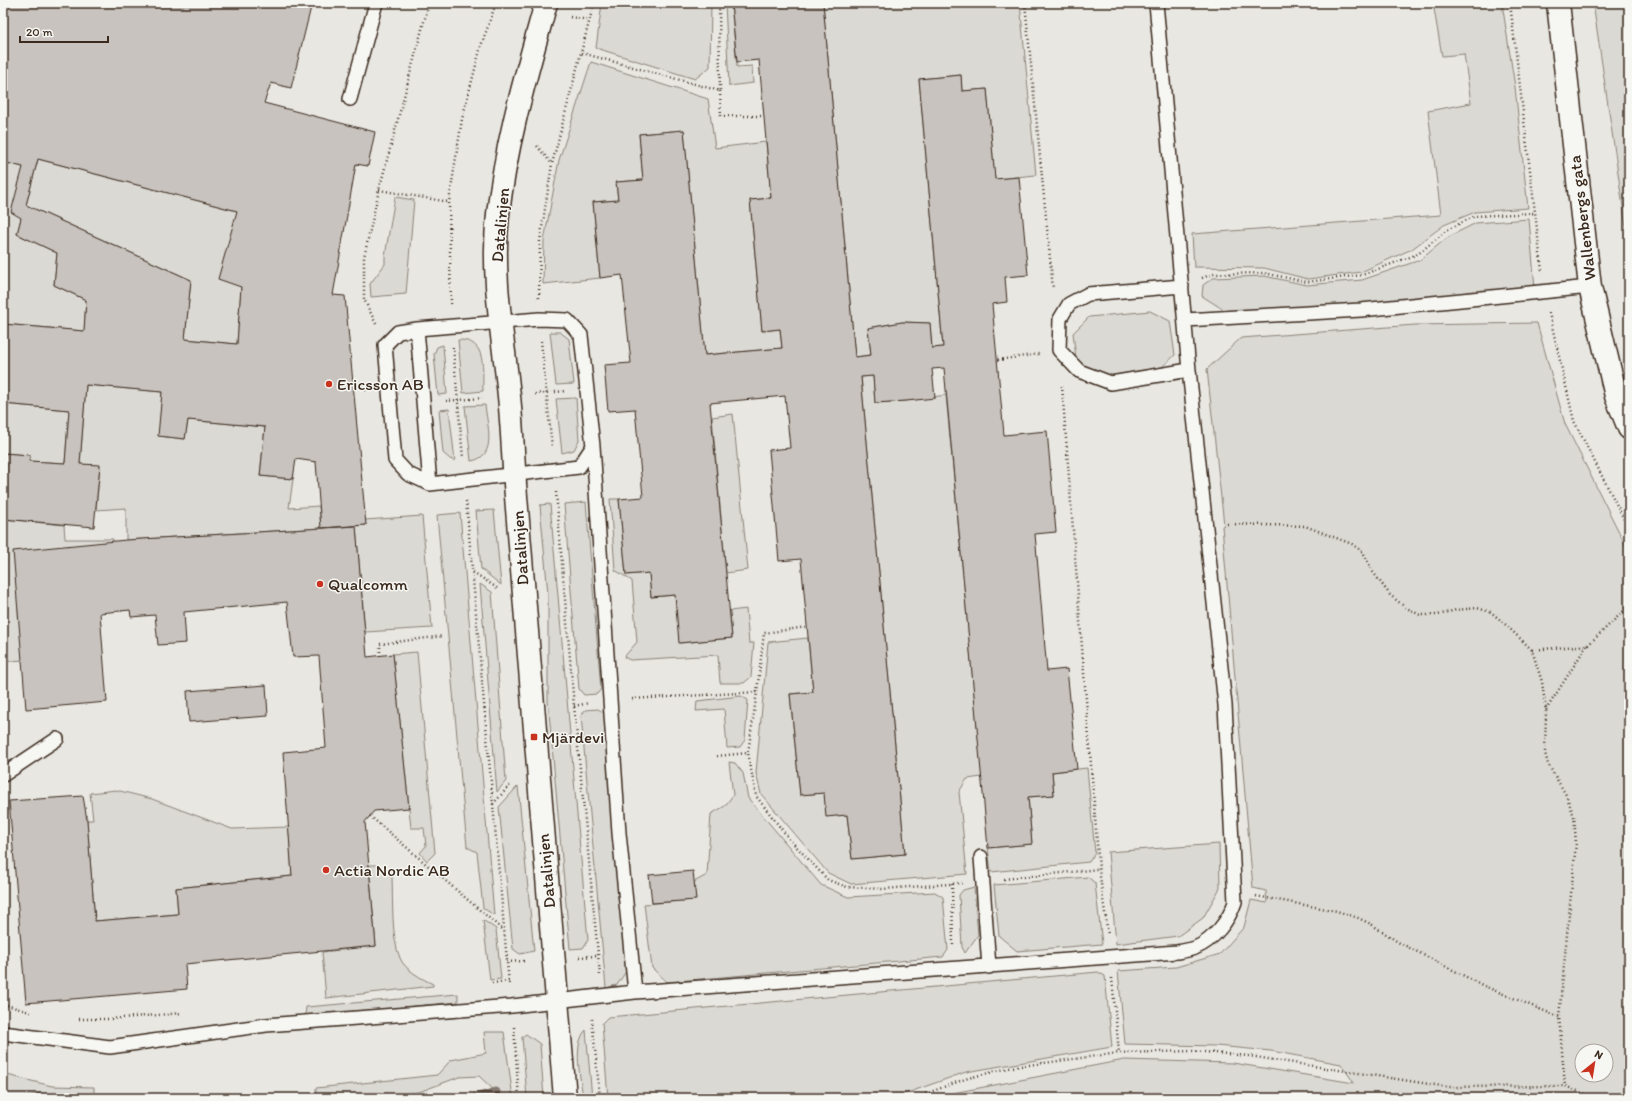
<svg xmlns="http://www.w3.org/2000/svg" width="1632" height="1101" viewBox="0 0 1632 1101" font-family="Itim,sans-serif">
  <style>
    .built { fill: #e8e7e2; fill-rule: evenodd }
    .green { fill: #dad9d3; stroke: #8a8278; fill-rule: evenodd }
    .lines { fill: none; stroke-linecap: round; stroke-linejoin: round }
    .stream { stroke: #857a71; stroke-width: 9 }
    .building { fill: #c8c3be; stroke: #3b2a1e; fill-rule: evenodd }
    .service-casing { stroke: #3b2a1e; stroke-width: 16 }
    .tertiary-casing { stroke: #3b2a1e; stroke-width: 25 }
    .path { stroke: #3b2a1e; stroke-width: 2.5; stroke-dasharray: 1 3; stroke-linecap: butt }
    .service { stroke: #f6f6f2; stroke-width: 13 }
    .tertiary { stroke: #f6f6f2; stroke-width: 22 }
    .poi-dot { fill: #c8321e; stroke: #f6f6f2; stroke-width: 1.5 }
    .labels { text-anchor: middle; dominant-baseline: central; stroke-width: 3; stroke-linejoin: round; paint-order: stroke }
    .street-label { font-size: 17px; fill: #3b2a1e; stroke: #f6f6f2 }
    .poi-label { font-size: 17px; fill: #3b2a1e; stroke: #f6f6f2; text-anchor: start }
  </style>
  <rect width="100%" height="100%" fill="#f6f6f2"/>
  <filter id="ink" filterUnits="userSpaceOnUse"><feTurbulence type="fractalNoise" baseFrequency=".025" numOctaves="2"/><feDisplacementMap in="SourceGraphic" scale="8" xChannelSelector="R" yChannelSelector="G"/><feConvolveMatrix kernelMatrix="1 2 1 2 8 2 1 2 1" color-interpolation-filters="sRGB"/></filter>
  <g filter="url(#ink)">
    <path class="built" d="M3,3H1593L1629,248V1098H3ZM1582,1051H1606V1075H1582Z"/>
    <path class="green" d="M602,3H711L710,67L695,79L596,48Z
      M725,3H731L737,67L752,66L753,83L729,86Z
      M823,3H1020L1036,175L995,179L987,89L962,91L961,75L919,79L943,347L932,348L930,323L902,322L868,328L871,355L855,357Z
      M1433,3H1502L1515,87L1528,208L1475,212L1444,225L1412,249L1361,272L1308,279L1264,268L1194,267L1192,234L1441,215L1428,111L1471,103L1464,54L1442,56Z
      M1593,3H1629V248Z
      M591,62L708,99L715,148L766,142L771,198L750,200L762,331L780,329L782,348L705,355L684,130L639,134L643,180L616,182L618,200L593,202L600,278L543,284L544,241L559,160Z
      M38,159L237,211L241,287L237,344L185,339L191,280L26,205Z
      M3,162L23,167L21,218L17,234L57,253L54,285L86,300L84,331L3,324Z
      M395,197L414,200L406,294L371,297L370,284L385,264V256Z
      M1529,219L1535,288L1232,315L1202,296L1203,285L1213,278L1264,276L1307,285L1362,280L1420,260L1448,237L1476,223Z
      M1150,311L1170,321L1175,355L1162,367L1110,376L1085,369L1076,358L1073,333L1089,317Z
      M1537,323L1565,424L1629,552V1098H939L953,1093L1124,1060L1233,1063L1354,1083L1341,1064L1271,1051L1216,1046L1125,1044L1118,971L1176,967L1220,954L1244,927L1251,900L1267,903L1266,891L1253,888L1222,526L1224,525L1207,369L1241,338L1415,325ZM1582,1051H1606V1075H1582Z
      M550,332H560L569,339L574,384L556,385Z
      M458,340C488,339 482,370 483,391L463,393Z
      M443,345L447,394L438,395L434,354L437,347Z
      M873,376L875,403L906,401L946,395L982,777L967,779L959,792L967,874L851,884L828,873L761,794L756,773L768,642L808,638L813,692L790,694L800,795L824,793L827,816L847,815L852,859L905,854L861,377Z
      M86,385L162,392L159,436L185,439L188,420L265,427L260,476L293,479L289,508L319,506L321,528L126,540V508L96,510L100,466L80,464Z
      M576,398L579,440L574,450L562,453L556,399Z
      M3,404L69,410L65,463L29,461V455L3,453Z
      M485,405C487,425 498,457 471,461L465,406Z
      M449,409L455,461L450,459L443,453L439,410Z
      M733,414L748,570L726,573L712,417Z
      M610,499H619L626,575L649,573L651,597L675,595L680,643L732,638L730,611L746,609L749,643H754L751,677L744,683H720L718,655L630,660L624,657L637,642L632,581L615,570Z
      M586,502L601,689L597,694L584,695L579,689L564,504Z
      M550,504L588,940L583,948L570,949L548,701V594L540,505Z
      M494,510L501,585L481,569L476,511Z
      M460,513L494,915L483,908L477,852L467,847L437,515Z
      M422,516L432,628L365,632L356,526L366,525L365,520Z
      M3,519L64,525L65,539H113V542L22,660L3,662Z
      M480,584L492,592L506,781L497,792Z
      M417,652L435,853L427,861L420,853L426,846L424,828H411L393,654Z
      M741,696L748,700L745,740L740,747L727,748L724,709L696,711L697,701Z
      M598,709L604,713L627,970L617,985L606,988L581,716L585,710Z
      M729,762L735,763L743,773L748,798L821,885L848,897L935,892L943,897L948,950L943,957L667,982L652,968L644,904L695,900L694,882L707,875L711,814L725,806L733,795Z
      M1087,768L1095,853L1089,862L991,872L988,848L1032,844L1028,797L1054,795L1052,772Z
      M518,786L534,951L520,954L513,949L499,807Z
      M116,790L152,799L232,829L289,827L292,876L176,888L178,914L95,921L87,820H93L90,793Z
      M1219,844L1220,888L1203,918L1178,936L1116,944L1108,852Z
      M369,865H376L392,877C393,899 391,938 400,958C404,969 422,979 433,984V986L326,998L322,952L376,946Z
      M1088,877L1095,883L1102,944L1017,951L999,936L994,885Z
      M974,887L978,935L965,953L962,947L959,895L963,890Z
      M483,920L496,929L501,979L490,980Z
      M1098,972L1105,976L1112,1047L966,1072L893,1098H608L602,1023L608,1017Z
      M458,994V1002L305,1016L306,1007Z
      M586,1030L592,1098H583C581,1080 572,1044 586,1030Z
      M484,1032H504L513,1098H492L496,1092L479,1076L459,1077L419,1092L365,1098H316V1088L437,1075L451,1060L486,1053Z
      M526,1034L540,1044L544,1098H527L522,1037Z
      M3,1074L52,1086L94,1087V1098H52L41,1093L21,1098H3Z"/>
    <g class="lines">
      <path class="stream" d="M475,1098L496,1092"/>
    </g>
    <path class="building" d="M3,3H312L291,88L271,83L264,103L375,132L368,166L356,164L333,295L345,296L366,525L321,528L316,462L296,459L293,479L260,476L265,427L188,420L185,439L158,436L162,392L86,385L80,464L100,465L94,527L3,519V453L30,455L29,461L65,463L69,410L3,404V324L84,331L86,300L54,285L57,253L17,234L21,218L11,212L23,167L3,162ZM38,159L237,211L218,279L241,287L237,344L185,339L191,280L26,205Z
      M731,3H823L855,357L871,355L868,328L902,322L930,323L932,348L943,347L919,79L961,75L962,91L987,89L995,179L1019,177L1028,275L1005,277L1007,302L992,304L1004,435L1047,431L1056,532L1035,534L1047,671L1067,669L1077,769L1052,772L1054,795L1028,797L1032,844L988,848L944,368L932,369L935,398L906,401L875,403L873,376L861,377L905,854L852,859L847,815L826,817L824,793L800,795L790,694L813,692L801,559L779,561L769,450L790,448L785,396L710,403L732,638L679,643L675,595L651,597L649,573L626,575L619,499L643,497L635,409L608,411L604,365L631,363L622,275L600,278L593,202L618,200L616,182L643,180L639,134L684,130L705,355L782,348L780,329L762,331L750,200L771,198L759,60L737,62Z
      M356,526L367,657L393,654L409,808L374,811L365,822L376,946L185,964L187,989L26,1003L9,801L83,796L87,820L95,921L178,914L176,888L292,876L283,752L326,748L319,656L293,657L287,602L184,612L186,643L158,645L155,615L131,617L130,610L100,613L107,702L26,709L13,551L126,540Z
      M266,685L268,716L189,722L187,691Z
      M693,871L696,900L652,903L649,875Z"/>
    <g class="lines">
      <defs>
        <path id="service" d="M350,99L376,3
          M1182,286L1088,294L1069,304L1060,319L1059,350L1079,371L1111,383L1189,370
          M539,319L567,320L581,335L593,446L579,467L430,484L408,474L395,460L385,345L398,332L417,329Z
          M1185,320L1361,310L1590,287
          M417,329L430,484
          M593,446L619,833L635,992
          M3,775L57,739
          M981,857L989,967
          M3,1033L110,1047L266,1025L512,1006L635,992L1177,952C1183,951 1189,950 1195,948C1214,940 1229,920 1235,902L1225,705L1189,370L1156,3"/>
        <path id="tertiary" d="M546,3C527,72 506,142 498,214C491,275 503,335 509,396C512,425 513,455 515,484C531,689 547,894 565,1098
          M1558,3L1590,287L1616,396L1629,428"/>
      </defs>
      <use href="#service" class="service-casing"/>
      <use href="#tertiary" class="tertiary-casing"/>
      <path class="path" d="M1025,3L1053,289
        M1510,3L1542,271
        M570,17L589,20
        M582,53L720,91L719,3
        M720,91L721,116H764
        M537,146L552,164
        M379,190L449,202
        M1202,278L1213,274L1264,273L1307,282L1362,275L1418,254L1447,230L1475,216L1535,213
        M539,298L540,241L552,164L594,3
        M451,304L449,202L462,119L481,46L496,3
        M1549,313L1574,421L1629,529
        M376,324L364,299V257L379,190L429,3
        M541,341L552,447
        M453,347L463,458
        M998,360L1039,354
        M353,384H362L366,391
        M1062,386L1099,869L1108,935
        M535,394L566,391
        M446,401L482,398
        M556,492L574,706L600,975
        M466,501L509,984
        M1227,524L1305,526L1352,544L1363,552L1373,572L1390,595L1405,607L1420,615H1438L1456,610L1477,608L1491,612L1506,625L1532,650L1542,682L1546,711L1545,753L1548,764L1566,795L1574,816L1576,843L1559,1017L1565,1086
        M473,572L497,588
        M1532,650L1588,645L1629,606
        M380,656V644L443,636
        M757,692L764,633L807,627
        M632,699L757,692L748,753L756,796L790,840L828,880L847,887L883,889L962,883
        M574,706L589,703
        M1546,710L1587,645
        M717,756L748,753
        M493,804L511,784
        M370,816L503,930
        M1004,879L1099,869
        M952,884L953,947
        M1256,896L1337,911L1358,918L1371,924L1398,942L1484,986L1559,1017
        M579,957L598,956
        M507,962L526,961
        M1112,978L1119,1053
        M492,983L509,981
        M3,1004L33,1013
        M79,1019H110L182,1013
        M592,1019L600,1098
        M514,1027L519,1098
        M914,1098L968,1078L1013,1067L1119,1053L1193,1051L1249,1056L1448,1087L1565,1086L1595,1098"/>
      <use href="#service" class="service"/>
      <use href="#tertiary" class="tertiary"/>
    </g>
  </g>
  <g class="poi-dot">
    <circle cx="329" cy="384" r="4"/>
    <circle cx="320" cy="584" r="4"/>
    <rect x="530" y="733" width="8" height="8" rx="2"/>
    <circle cx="326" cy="870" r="4"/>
  </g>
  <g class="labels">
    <g class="street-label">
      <text transform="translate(1582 218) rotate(-97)">Wallenbergs gata</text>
      <text transform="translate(500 225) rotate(-85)">Datalinjen</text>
      <text transform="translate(520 548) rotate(-94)">Datalinjen</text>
      <text transform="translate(546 871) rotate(-95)">Datalinjen</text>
    </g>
    <g class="poi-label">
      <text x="337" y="384">Ericsson AB</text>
      <text x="328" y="584">Qualcomm</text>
      <text x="542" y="737">Mjärdevi</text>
      <text x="334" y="870">Actia Nordic AB</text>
    </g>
  </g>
  <rect width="1632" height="1101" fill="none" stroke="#f6f6f2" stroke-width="16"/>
  <rect x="8" y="8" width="1616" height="1085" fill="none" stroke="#3b2a1e" stroke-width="1.5" filter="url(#ink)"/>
  <g transform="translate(1594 1063) rotate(30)"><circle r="19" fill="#f6f6f2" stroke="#aba49d"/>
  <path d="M0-3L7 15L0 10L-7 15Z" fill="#c8321e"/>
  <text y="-6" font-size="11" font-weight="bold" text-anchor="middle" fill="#3b2a1e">N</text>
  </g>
  <path d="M20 36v6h88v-6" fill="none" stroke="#3b2a1e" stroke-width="2"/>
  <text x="26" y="36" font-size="12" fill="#3b2a1e" stroke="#f6f6f2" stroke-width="3" paint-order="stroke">20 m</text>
</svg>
